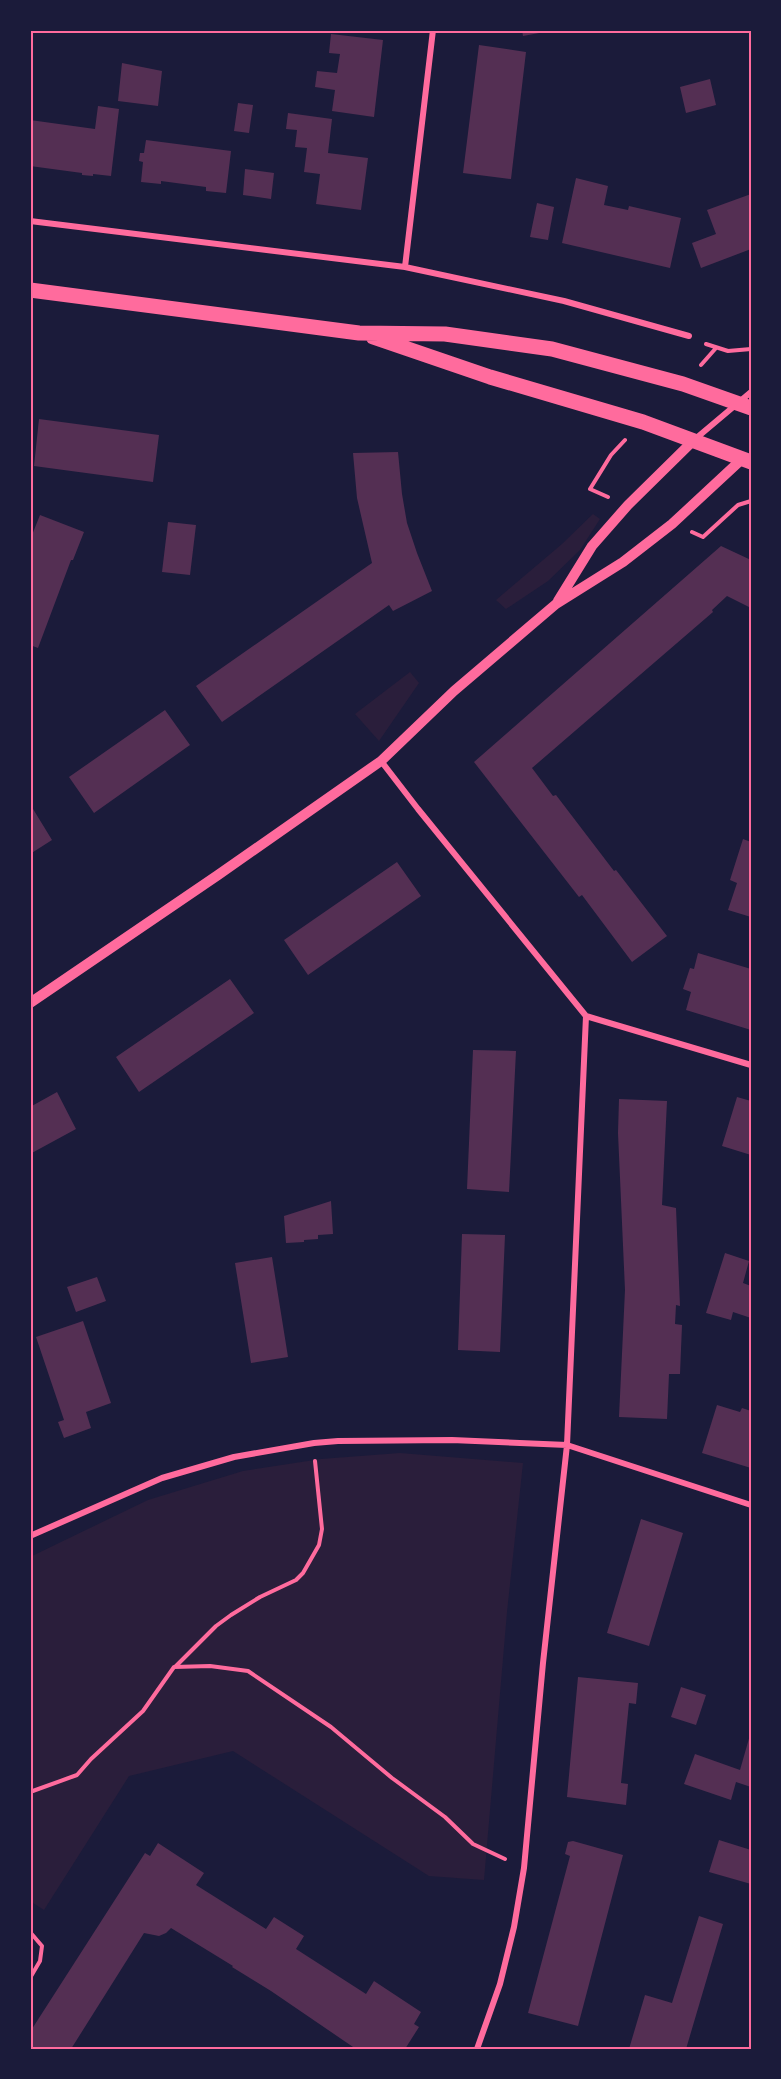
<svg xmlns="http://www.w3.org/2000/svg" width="781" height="2079" viewBox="0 0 781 2079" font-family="Arial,sans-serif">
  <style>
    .green { fill: #2a1e3b }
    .building { fill: #542f53 }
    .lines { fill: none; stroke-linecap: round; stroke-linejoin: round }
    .path { stroke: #ff6b9d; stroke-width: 4 }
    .minor { stroke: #ff6b9d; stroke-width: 6 }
    .tertiary { stroke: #ff6b9d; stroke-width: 10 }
    .primary { stroke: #ff6b9d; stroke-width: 15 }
    .neatline { fill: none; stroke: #ff6b9d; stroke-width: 2 }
  </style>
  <rect width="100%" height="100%" fill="#1b1b3a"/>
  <path class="green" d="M593,514L600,519L580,550L548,581L506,609L496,600L562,544Z
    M410,672L419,683L379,741L355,714Z
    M400,1453L523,1463L507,1612L484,1880L429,1876L233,1751L129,1776L44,1910L30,1901V1557L148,1500L243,1471L321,1459Z"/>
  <path class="building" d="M522,30H550V31L523,36Z
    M331,34L383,40L374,117L332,111L335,90L315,87L317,71L337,73L340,54L329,53Z
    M479,45L526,52L511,179L463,173Z
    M122,63L162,71L158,106L118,101Z
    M710,79L716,105L686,113L680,87Z
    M238,103L253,105L249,133L234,131Z
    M98,106L119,109L111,176L93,174V176L82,175V173L30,166V120L95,129Z
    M288,113L332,119L328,153L368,158L361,210L316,204L320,174L304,172L307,148L295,147L297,130L286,129Z
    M146,140L231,151L226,193L206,191V187L161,181V184L141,182L143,162L139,161L140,153H144Z
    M245,169L274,173L271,199L243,195Z
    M576,178L608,186L604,205L628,210L629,206L681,218L670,268L562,243Z
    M751,194V249L701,268L692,243L716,234L707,210Z
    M537,203L554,207L548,240L530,237Z
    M39,419L159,435L153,482L34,466Z
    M398,452L402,494L407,523L417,553L432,591L393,611L389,605L222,722L196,686L372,563L357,498L353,453Z
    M40,515L84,532L73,560H71L38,648L30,645V540Z
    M168,522L196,525L190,575L162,572Z
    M721,546L751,560V608L727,596L712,610L713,612L532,768L553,796L556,795L614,871L616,870L667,936L632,962L582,895L579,897L474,762Z
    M165,710L190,745L94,813L69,777Z
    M30,804L52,840L30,854Z
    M743,839L751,842V917L728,910L737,883L730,880Z
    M397,862L421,896L308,975L284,940Z
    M698,953L751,969V1030L686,1010L691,992L683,989L690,968L694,969Z
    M230,979L254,1013L139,1092L116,1057Z
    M473,1050L516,1051L509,1192L467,1189Z
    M57,1092L76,1129L30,1154V1107Z
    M737,1097L751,1101V1155L722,1146Z
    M619,1099L667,1101L662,1205L676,1208L680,1306L676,1305L675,1324L682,1325L680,1374H669L667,1419L619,1417L625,1290L618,1133Z
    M331,1201L333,1234L318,1235V1239L304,1240V1242L286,1243L284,1216Z
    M462,1234L505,1235L500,1352L458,1350Z
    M725,1253L749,1261L743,1283L751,1286V1318L733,1312L731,1320L706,1313Z
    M272,1257L288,1357L251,1363L235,1263Z
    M97,1277L106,1301L76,1312L67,1287Z
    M83,1321L111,1403L86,1412L91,1428L64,1438L58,1422L64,1420L36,1337Z
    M717,1405L740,1412L742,1408L751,1411V1468L702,1453Z
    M641,1519L683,1533L649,1646L607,1633Z
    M578,1677L638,1683L636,1704L629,1703L621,1783L628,1784L626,1805L567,1797Z
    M681,1687L706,1695L696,1725L671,1717Z
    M750,1735L751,1787L736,1782L731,1800L684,1784L695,1754L740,1770Z
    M719,1840L751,1850V1884L709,1872Z
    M573,1841L623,1855L578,2026L528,2013L570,1856L565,1854L568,1842Z
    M158,1843L204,1873L196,1885L266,1929L274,1917L304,1936L296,1949L366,1994L374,1981L421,2012L414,2024L419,2027L405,2049H356L271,1991L232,1967L233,1966L171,1928L166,1933L159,1936L144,1933L71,2049H30V2032L145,1853L150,1856Z
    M699,1916L723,1924L686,2049H629L645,1995L672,2003Z"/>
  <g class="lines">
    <path class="path" d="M706,344L728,351L751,349
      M701,365L716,348
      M608,497L590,489L611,455L625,440
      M692,532L703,537L738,505L751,501
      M175,1667L216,1626L231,1615L260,1597L296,1580L303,1573L319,1545L322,1529L315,1461
      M30,1792L77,1775L91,1759L143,1711L174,1667L210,1666L248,1671L331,1727L392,1778L445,1817L473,1844L505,1859
      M30,1932L42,1946L40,1961L30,1978"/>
    <path class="minor" d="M30,221L405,267L564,301L689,336
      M405,267L433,30
      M694,440L751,392
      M381,761L418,809L586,1016L567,1445L543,1663L524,1868L514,1927L500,1984L477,2049
      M586,1016L751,1065
      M30,1536L162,1478L234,1457L314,1443L338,1441L452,1440L567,1445L751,1505"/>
    <path class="tertiary" d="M558,601L592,546L628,505L694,440
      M30,1003L218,875L381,761L454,691L556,604L623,562L672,524L742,459"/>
    <path class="primary" d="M30,290L359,333L445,334L552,349L683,384L751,408
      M373,337L490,377L643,422L751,462"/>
  </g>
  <rect width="781" height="2079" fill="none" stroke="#1b1b3a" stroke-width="63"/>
  <rect x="32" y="32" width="718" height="2016" class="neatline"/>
</svg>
